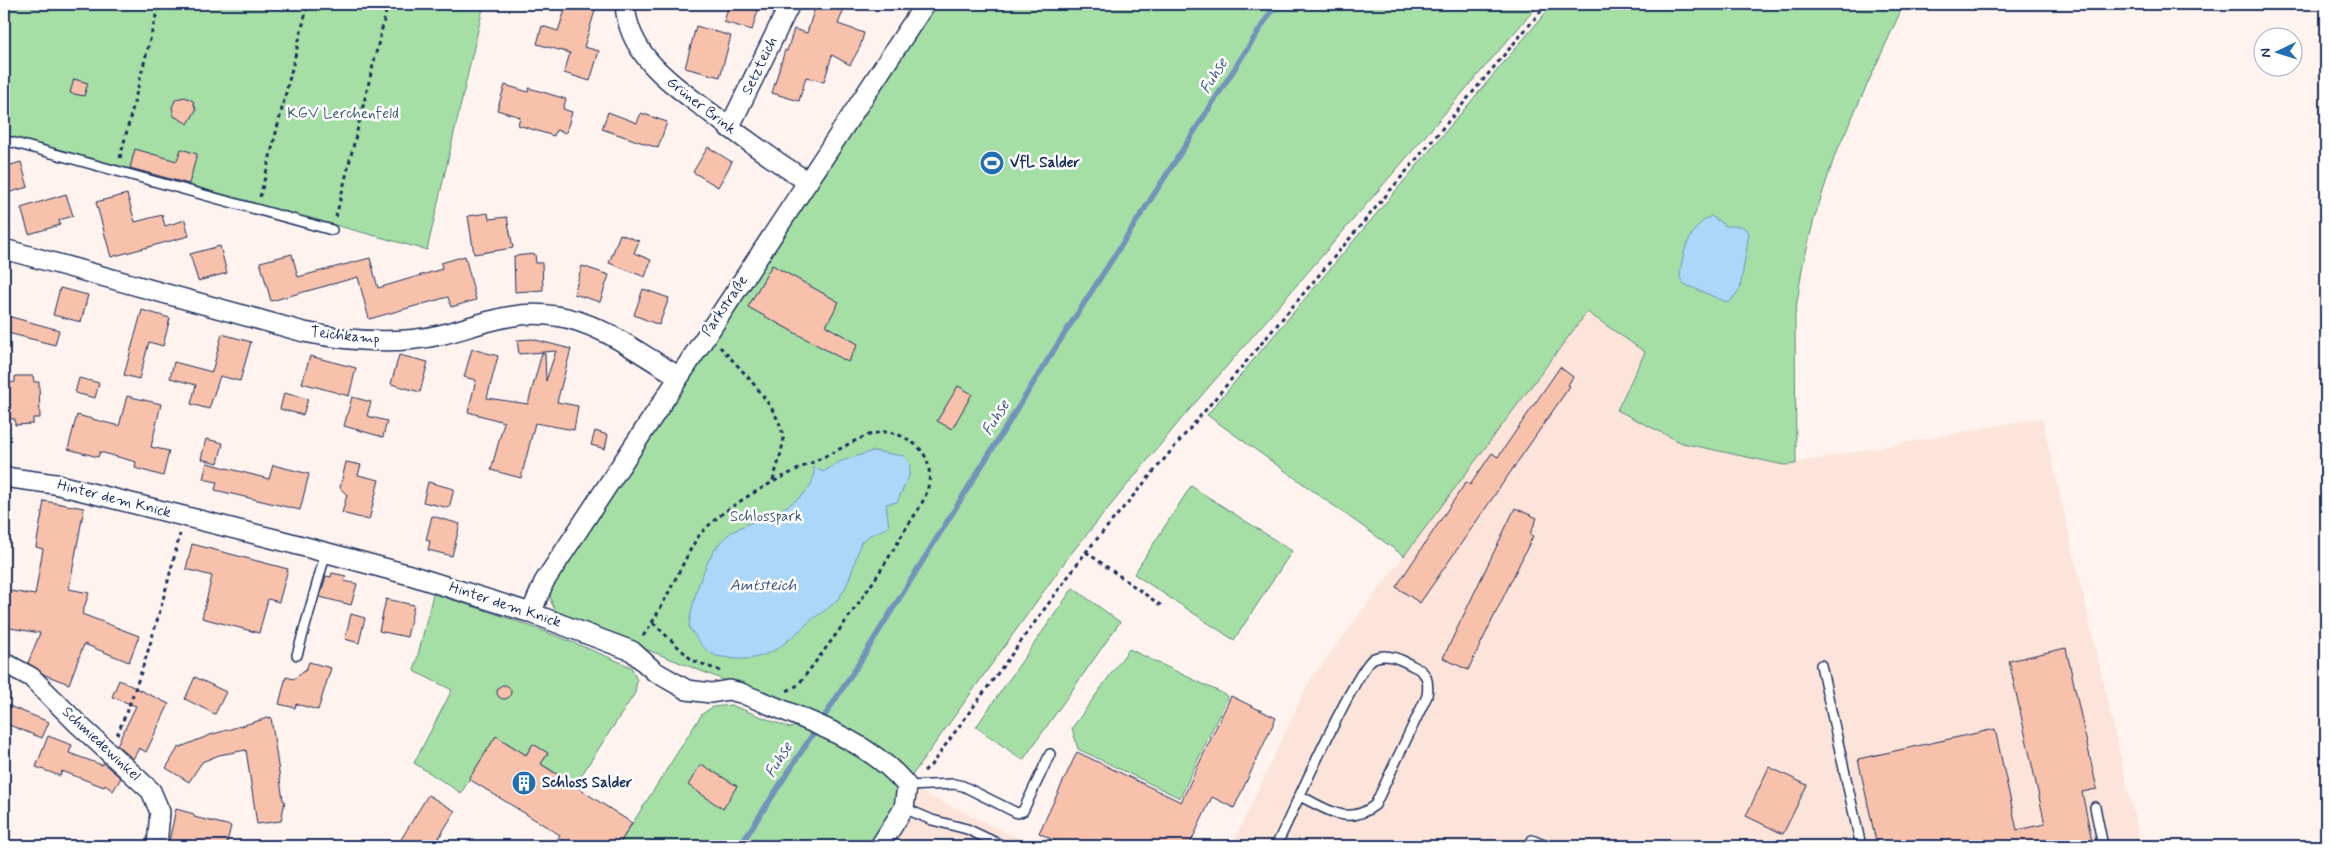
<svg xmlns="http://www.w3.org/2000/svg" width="2330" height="850" viewBox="0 0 2330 850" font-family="Mynerve,sans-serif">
<rect width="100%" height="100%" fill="#fef3ee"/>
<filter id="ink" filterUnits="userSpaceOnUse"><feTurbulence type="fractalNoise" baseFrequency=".02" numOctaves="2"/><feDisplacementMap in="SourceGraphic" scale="10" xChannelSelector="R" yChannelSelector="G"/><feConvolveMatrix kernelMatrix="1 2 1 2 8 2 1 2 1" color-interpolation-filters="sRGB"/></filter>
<g filter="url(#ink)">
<!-- built -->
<path fill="#fce4da" d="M 1587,312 L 1645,352 L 1617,410 L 1682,443 L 1784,465 L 2042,418 L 2141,846 L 1232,846 L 1308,683 Z
M 908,781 L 923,793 L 1034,846 L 868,846 Z"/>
<!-- green -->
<path fill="#a5dfa5" stroke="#608782" d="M 4,4 L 484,4 L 427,250 L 4,135 Z
M 932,4 L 1539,4 L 1183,417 L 1069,556 L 908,781 L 828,721 L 559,615 C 551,605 548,598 553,585 Z
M 1553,4 L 1904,4 L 1835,155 L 1814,219 L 1802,269 L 1795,316 L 1796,464 L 1784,465 L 1682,443 L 1617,410 L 1645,352 L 1587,312 L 1404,556 L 1207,415 Z
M 1191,486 L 1292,551 L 1234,640 L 1134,574 Z
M 1073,588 L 1120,622 L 1023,760 L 976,727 Z
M 433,594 C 501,614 566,638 631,667 L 637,680 L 635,693 L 575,785 L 541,764 L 547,753 L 533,744 L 526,755 L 496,736 L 461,793 L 414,763 L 452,690 L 414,671 Z
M 1129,649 L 1228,696 L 1180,798 L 1078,749 L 1072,728 Z
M 731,705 L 790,728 L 799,725 L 850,749 L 895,781 L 900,797 L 868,846 L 618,846 L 702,714 L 713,707 Z"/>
<!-- water -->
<path fill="#add7f8" stroke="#7394ba" d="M 1711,216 L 1726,226 L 1741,226 L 1747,230 L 1749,234 L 1740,289 L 1729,303 L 1684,284 L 1680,278 C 1681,256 1689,227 1711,216 Z
M 873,451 L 904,456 L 910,464 L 909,476 L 897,502 L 886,504 L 889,527 L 870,535 L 861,542 C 855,559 852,576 843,592 C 835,606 821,612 809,622 C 785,644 765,664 729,658 C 725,657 718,657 714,655 C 703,650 696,637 689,627 C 692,600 706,551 729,534 C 755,516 818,506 814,467 L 823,472 L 839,462 Z"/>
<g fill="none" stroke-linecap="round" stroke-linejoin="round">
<!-- stream -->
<path stroke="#7394ba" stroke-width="5.5" d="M 740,846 L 861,660 L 1047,361 L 1276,4"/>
</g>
<!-- building -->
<path fill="#f8c1ac" stroke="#1b2f5e" d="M 567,4 L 597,4 L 584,47 L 599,51 L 590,81 L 564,73 L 570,53 L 537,44 L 542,26 L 558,31 Z
M 729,4 L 760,4 L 752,30 L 724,22 Z
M 816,4 L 846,4 L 838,24 L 864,33 L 860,47 L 850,65 L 832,55 L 824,82 L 806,77 L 799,101 L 772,93 L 785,50 L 787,51 L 794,29 L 807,33 Z
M 696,26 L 731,36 L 720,77 L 685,68 Z
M 74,79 L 88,83 L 84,96 L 70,93 Z
M 505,85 L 528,92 L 529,88 L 566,99 L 563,109 L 572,112 L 566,133 L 556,130 L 554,136 L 518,125 L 520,117 L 497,110 Z
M 185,97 L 193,101 L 196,110 L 188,124 L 174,116 L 172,107 L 176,99 Z
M 608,112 L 637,123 L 641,113 L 667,122 L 658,148 L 602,129 Z
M 708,147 L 732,162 L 718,187 L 693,172 Z
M 135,149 L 177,161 L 181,149 L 197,154 L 189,184 L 130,168 Z
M 21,162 L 28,187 L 4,194 L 4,167 Z
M 66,194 L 73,216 L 59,220 L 60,225 L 29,234 L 21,208 Z
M 127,194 L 135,222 L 162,215 L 165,226 L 185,220 L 189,236 L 111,257 L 96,202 Z
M 488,213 L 489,219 L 507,217 L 513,248 L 474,254 L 468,216 Z
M 620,234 L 639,241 L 634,253 L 651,260 L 645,277 L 609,263 Z
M 220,246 L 227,273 L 198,281 L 190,254 Z
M 292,254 L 298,277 L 370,258 L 378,288 L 442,269 L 441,263 L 465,256 L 476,300 L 451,307 L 448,297 L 369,319 L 358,277 L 271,301 L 260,262 Z
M 535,254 L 536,263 L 542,263 L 543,290 L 515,292 L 514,256 Z
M 772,265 L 839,302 L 826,326 L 858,344 L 848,362 L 748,307 Z
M 582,266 L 609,275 L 600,302 L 574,294 Z
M 60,288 L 88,295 L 81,322 L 53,315 Z
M 643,289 L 669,298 L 659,325 L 634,315 Z
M 142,310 L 170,318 L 163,346 L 149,342 L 139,379 L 124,375 Z
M 4,315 L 59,330 L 55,345 L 4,332 Z
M 222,334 L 251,342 L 240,381 L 220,376 L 209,409 L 191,404 L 196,385 L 170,378 L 174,362 L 212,372 Z
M 532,339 L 571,349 L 557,402 L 578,406 L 574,430 L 535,423 L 521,478 L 491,470 L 504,422 L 468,412 L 476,380 L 464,377 L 472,349 L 498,356 L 487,398 L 528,404 L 542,353 L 545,354 L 546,381 L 556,351 L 519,354 L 517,340 Z
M 399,355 L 428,362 L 420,392 L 391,384 Z
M 310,356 L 356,368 L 349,396 L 302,383 Z
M 1560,367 L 1573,377 L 1568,385 L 1570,386 L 1420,603 L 1396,587 L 1466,482 L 1470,485 L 1492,453 L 1498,457 Z
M 15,376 L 33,376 L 34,382 L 39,382 L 40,418 L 33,418 L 33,424 L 15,425 L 15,419 L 10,419 L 9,383 L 15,382 Z
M 79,378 L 99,383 L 95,398 L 75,393 Z
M 958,386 L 972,394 L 952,429 L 937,421 Z
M 284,393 L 308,399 L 303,415 L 280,409 Z
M 127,396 L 161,404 L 151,447 L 169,451 L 163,476 L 135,468 L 136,462 L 100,452 L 98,457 L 68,449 L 77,415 L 119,426 Z
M 352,397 L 371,402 L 367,416 L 387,421 L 383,437 L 344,426 Z
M 595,431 L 608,435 L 605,449 L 591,445 Z
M 206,439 L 223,443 L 218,463 L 201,459 Z
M 346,462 L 361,465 L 358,475 L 379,480 L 369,520 L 342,513 L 347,495 L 340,488 Z
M 207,463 L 269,479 L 273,465 L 309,474 L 300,510 L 215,490 L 217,482 L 203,479 Z
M 428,482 L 454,489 L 449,508 L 423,502 Z
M 44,501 L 84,508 L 69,589 L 89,593 L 82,614 L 139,636 L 129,662 L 84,644 L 69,684 L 45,675 L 28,663 L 40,633 L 4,627 L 4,590 L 35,595 L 43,549 L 36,547 Z
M 1515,508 L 1537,518 L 1530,534 L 1533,536 L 1468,670 L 1443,658 Z
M 432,516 L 460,524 L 452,556 L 428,550 L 430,541 L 426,540 Z
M 192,544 L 288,569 L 279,602 L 268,599 L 259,633 L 202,618 L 212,576 L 186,569 Z
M 332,573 L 346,576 L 344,581 L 357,584 L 351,605 L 320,597 L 326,576 L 331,577 Z
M 386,599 L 414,605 L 407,637 L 379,631 Z
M 351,614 L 365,618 L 359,643 L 345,639 Z
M 2066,648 L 2097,789 L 2082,792 L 2093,846 L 1877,846 L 1858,759 L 1995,729 L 2017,830 L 2045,824 L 2009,661 Z
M 309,662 L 331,668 L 318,710 L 296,704 L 295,708 L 279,704 L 286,677 L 294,679 L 306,670 Z
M 195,677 L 226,692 L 215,714 L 185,699 Z
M 119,680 L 169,704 L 146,752 L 139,748 L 133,759 L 117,745 L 136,706 L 112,697 Z
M497 692a7 7 0 1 1 14 0a7 7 0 1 1-14 0Z
M 1231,696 L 1276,718 L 1234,808 L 1212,797 L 1189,846 L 1066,846 L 1039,833 L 1077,752 L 1181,802 Z
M 4,704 L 49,722 L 42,738 L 4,723 Z
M 271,717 L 283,800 L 285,801 L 281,821 L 257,824 L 246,750 L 219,755 L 202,762 L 189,782 L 166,768 L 178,748 L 210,735 Z
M 48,736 L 72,745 L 69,753 L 102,765 L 103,763 L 121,778 L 113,791 L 105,785 L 104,787 L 62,771 L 60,776 L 36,767 Z
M 496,736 L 526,755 L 533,744 L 548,753 L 541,764 L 632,823 L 618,846 L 553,846 L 560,835 L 469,779 Z
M 701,764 L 737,786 L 723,809 L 688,785 Z
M 1769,767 L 1807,785 L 1783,834 L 1746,816 Z
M 428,795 L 455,811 L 434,846 L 397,846 Z
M 176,809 L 194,814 L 194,817 L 231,826 L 226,846 L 168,846 Z"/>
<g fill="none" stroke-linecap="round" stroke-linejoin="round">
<defs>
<path id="lane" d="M 4,140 L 332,230
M 297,655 L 326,552
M 1821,665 L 1861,846
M 907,786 L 954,784 L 963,786 L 1017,813 L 1023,811 L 1050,754
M 2095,807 L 2103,846
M 904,808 L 932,820 L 967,829 L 1003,846
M 1532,840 L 1546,846
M 1276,846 C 1289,820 1357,666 1374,658 C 1387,652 1402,660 1413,666 C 1428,672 1429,682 1427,696 L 1375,805 C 1347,827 1327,809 1300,796"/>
<path id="street" d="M 625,4 C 628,57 674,85 712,114 C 743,138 775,161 808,182
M 729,128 L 790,4
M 4,249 L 304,332 C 348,341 396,345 440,335 C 481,325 512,309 556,316 C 600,322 640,354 678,376
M 4,477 L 55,484 L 283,541 L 410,575 L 531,613 L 632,651 L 654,671 L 687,690 L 711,693 L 729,690 L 741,693 C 795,716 870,739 907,786 L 904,808 L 880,846
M 531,613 L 544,582 L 925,4
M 5,663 L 31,677 L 78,724 L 151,791 L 160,812 L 157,846"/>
</defs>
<!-- lane casing -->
<use href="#lane" stroke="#1b2f5e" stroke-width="12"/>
<!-- street casing -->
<use href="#street" stroke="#1b2f5e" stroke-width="22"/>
<!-- path -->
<path stroke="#1b2f5e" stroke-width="3" stroke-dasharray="4 4" stroke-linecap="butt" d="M 4,20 L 8,4
M 120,158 L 159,4
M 260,197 L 308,4
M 336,217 L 388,4
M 720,347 C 738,366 786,414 783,442 C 781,456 776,470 772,483
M 1086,552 L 1163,607
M 653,623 L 692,660 L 723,672
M 643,636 C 659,614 670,589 683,564 C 689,553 694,541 702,532 C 734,498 792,472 834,452 C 849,444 865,434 883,432 C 894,431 909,439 917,446 C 928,455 932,473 928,487 C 925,502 913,517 905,530 C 874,585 836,635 798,685 L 785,692
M 117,735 C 145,670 163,602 180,534
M 924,771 L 931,765 L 1086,552 L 1547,4"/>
<!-- lane -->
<use href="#lane" stroke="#fff" stroke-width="9"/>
<!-- street -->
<use href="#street" stroke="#fff" stroke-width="19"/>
</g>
</g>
<!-- icons -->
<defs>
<symbol id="stadium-disc" viewBox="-11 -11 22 22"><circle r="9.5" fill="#1f6fb2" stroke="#fff"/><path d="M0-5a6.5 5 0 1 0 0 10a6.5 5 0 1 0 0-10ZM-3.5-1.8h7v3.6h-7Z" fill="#fff"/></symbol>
<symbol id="building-disc" viewBox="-11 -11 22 22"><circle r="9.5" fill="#1f6fb2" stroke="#fff"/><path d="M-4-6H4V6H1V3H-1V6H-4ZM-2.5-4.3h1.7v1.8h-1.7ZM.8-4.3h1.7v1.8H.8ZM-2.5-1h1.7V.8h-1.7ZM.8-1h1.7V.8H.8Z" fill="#fff"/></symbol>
</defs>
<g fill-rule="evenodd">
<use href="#stadium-disc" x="978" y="149" width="28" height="28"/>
<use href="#building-disc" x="510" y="769" width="28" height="28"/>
</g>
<g text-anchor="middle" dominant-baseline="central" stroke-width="5" stroke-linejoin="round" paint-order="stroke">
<!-- street labels -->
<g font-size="15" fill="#1b2f5e" stroke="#fff">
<text transform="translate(760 66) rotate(-64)">Setzteich</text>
<text transform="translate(701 106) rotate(38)">Grüner Brink</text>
<text transform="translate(725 306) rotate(-56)">Parkstraße</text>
<text transform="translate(345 336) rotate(6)">Teichkamp</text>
<text transform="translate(114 499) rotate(14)">Hinter dem Knick</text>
<text transform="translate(505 605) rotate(18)">Hinter dem Knick</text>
<text transform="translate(101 744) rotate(43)">Schmiedewinkel</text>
</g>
<!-- park labels -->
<g font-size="15" fill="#3e5b70" stroke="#fff">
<text x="343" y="114">KGV Lerchenfeld</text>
<text x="766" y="517">Schlosspark</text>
</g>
<!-- poi labels -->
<g font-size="15" font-weight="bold" fill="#1b2f5e" stroke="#fff" text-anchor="start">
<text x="1010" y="163">VfL Salder</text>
<text x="542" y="783">Schloss Salder</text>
</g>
<!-- water labels -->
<g font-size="16" font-style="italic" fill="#405984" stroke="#fff">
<text transform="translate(1214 76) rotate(-58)">Fuhse</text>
<text transform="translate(996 418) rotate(-58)">Fuhse</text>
<text x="763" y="585">Amtsteich</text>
<text transform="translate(779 760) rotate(-58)">Fuhse</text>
</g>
</g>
<!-- margin -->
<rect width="2330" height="850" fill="none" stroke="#fff" stroke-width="20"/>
<rect x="10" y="10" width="2310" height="830" fill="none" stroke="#1b2f5e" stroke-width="2" filter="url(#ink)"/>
<!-- north arrow -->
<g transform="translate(2278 52) rotate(266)"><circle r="24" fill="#ffffff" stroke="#a4acbf"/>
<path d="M0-4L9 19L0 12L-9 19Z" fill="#1f6fb2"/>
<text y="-8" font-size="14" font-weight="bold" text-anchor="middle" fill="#1b2f5e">N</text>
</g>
</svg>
